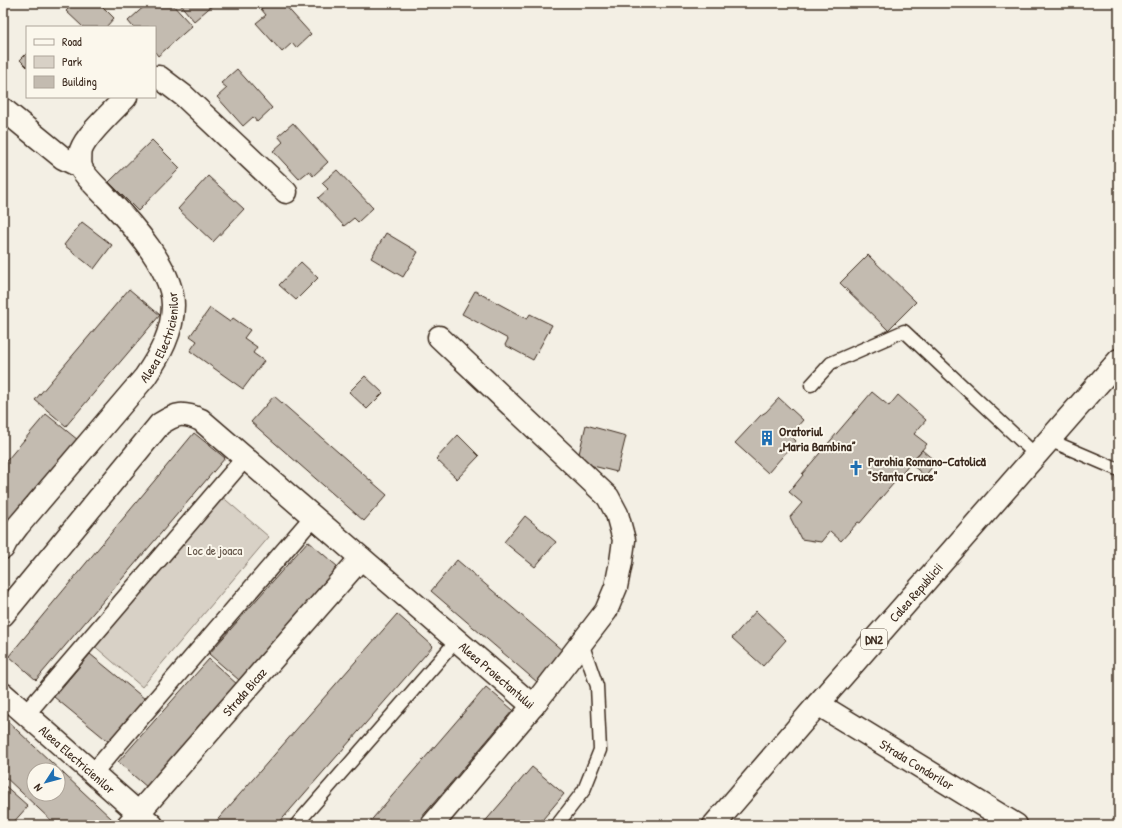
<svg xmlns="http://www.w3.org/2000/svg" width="1122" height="828" viewBox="0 0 1122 828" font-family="'Patrick Hand',sans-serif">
<rect width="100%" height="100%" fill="#f3efe4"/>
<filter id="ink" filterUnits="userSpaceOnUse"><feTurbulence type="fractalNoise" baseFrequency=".025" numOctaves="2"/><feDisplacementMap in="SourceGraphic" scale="8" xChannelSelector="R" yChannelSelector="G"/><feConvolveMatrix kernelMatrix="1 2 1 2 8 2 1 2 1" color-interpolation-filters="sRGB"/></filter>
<g filter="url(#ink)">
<!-- green -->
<path fill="#d8d1c6" stroke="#8a7e72" d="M 219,494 L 269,537 L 142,687 L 91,643 Z"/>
<!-- building -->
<path fill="#c3bbb0" stroke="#3b2a1e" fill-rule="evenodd" d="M 74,3 L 99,3 L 114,18 L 106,27 L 83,27 L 66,11 Z
M 148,3 L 171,3 L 192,26 L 158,56 L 155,52 L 155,27 L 133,27 L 128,21 Z
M 179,3 L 213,3 L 214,4 L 194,21 Z
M 267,3 L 283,3 L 311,34 L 296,48 L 292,43 L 282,52 L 256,23 L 266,15 L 261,9 Z
M 27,53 L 27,67 L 20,60 Z
M 237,69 L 272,108 L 257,122 L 253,117 L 243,126 L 217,97 L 227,88 L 221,83 Z
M 293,123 L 328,162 L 313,176 L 309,171 L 299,179 L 273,151 L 283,142 L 278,136 Z
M 152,140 L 180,168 L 138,211 L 109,182 Z
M 337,170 L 373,208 L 358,222 L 354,218 L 344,226 L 318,198 L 328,189 L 322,183 Z
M 208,176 L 244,209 L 213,242 L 178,209 Z
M 82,222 L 112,245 L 94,269 L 64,245 Z
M 386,233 L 418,252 L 403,277 L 371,258 Z
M 868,255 L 916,302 L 888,330 L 840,283 Z
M 301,262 L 318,278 L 296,300 L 279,285 Z
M 129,289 L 160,315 L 66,426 L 35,400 Z
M 475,291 L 527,319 L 530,314 L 552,325 L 533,360 L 505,345 L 508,339 L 462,314 Z
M 210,308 L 230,322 L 233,318 L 250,330 L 244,338 L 257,347 L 253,353 L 264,361 L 243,389 L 190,351 L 197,341 L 190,336 Z
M 365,376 L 383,393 L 367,409 L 349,392 Z
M 872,392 L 889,406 L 898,395 L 926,420 L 914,434 L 927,444 L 860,523 L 858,522 L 841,541 L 830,531 L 821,542 L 801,539 L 790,517 L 802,503 L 789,492 L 803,475 L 802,474 Z
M 274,396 L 387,495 L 364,521 L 251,422 Z
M 779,398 L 803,420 L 790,435 L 796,441 L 768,473 L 735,443 L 761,415 L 766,412 Z
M 46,414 L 78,440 L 3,529 L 3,465 Z
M 586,425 L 626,436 L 617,472 L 577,462 Z
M 194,433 L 225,458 L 36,680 L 9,656 Z
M 458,435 L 479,456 L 457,479 L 436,459 Z
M 922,450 L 936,462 L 925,476 L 910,463 Z
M 525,516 L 556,542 L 535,567 L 504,542 Z
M 308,541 L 338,567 L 239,680 L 209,654 Z
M 457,560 L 563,651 L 537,682 L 431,591 Z
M 756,611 L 786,640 L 763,666 L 732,638 Z
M 397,614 L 433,646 L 277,825 L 213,825 Z
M 90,654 L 145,699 L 109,742 L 54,697 Z
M 209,659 L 238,685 L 148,788 L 118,762 Z
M 486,687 L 513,710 L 415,825 L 367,825 Z
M 3,717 L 112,819 L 106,825 L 56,825 L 3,775 ZM 34,770 L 58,770 L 58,794 L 34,794 Z
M 532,767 L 564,794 L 538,825 L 482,825 Z
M 3,784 L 28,806 L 11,825 L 3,825 Z"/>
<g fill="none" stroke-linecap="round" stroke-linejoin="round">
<defs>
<path id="service" d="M 811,385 L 831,363 L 904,331 L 1036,455
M 1049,440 L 1119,470
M 296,825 L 457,640
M 557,825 L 584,790 L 600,750 L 597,686 L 582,643"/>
<path id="pedestrian" d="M 26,714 L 245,458
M 93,773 L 314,516"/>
<g id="minor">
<path d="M 155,77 L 159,77 L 184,96 L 286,192"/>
<path d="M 3,109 L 63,158 L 81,167"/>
<path id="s1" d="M 3,548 L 6,542 L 18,526 L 145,377 C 160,355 173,332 173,305 C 173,269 131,223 107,198 C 100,190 86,178 81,168 C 80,165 80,154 81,150 C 86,135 114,110 126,97"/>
<path id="s2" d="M 3,615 L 160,424 C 177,413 183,412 201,420 L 533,706"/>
<path id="s3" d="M 3,694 L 152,825"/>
<path id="s4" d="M 818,704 L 1016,825"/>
<path id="s5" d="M 128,825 L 361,558"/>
<path d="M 432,825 L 533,706 L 606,611 L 616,587 L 621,562 L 624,540 L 617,514 L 608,497 L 439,337"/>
</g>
<g id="primary">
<path id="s6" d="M 714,825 L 818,704 L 1119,360"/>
</g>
</defs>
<!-- service casing -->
<use href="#service" stroke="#3b2a1e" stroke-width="15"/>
<!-- pedestrian casing -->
<use href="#pedestrian" stroke="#3b2a1e" stroke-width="20"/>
<!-- minor casing -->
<use href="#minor" stroke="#3b2a1e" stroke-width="25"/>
<!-- primary casing -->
<use href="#primary" stroke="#3b2a1e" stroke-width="25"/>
<!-- service -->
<use href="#service" stroke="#fbf7ec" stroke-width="12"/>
<!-- pedestrian -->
<use href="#pedestrian" stroke="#fbf7ec" stroke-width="17"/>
<!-- minor -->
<use href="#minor" stroke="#fbf7ec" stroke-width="22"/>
<!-- primary -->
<use href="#primary" stroke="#fbf7ec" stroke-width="22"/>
</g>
</g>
<!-- icons -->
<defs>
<symbol id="building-bare" viewBox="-9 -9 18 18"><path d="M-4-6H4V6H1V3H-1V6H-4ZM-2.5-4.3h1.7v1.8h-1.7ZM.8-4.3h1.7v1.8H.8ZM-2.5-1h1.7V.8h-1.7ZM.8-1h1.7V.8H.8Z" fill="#1f6fb2" stroke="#fbf7ec" stroke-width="2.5" paint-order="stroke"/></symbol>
<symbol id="church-bare" viewBox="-9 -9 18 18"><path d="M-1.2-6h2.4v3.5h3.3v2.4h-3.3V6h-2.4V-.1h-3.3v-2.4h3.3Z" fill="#1f6fb2" stroke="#fbf7ec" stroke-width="2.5" paint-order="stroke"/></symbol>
</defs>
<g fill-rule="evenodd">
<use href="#building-bare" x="756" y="427" width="22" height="22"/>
<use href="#church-bare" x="845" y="457" width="22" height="22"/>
</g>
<g text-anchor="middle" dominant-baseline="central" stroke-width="4" stroke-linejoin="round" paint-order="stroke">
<!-- shield labels -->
<rect fill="#fbf7ec" stroke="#75685c" stroke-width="1" x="861" y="629" width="26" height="20" rx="3"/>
<g font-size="12" font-weight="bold" fill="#3b2a1e">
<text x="874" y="639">DN2</text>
</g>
<!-- street labels -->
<g font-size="13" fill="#3b2a1e" stroke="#fbf7ec">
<text stroke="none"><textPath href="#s1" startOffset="266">Aleea Electricienilor</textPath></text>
<text stroke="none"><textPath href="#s6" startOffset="308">Calea Republicii</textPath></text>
<text stroke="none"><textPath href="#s2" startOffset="682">Aleea Proiectantului</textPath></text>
<text stroke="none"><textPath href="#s5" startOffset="177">Strada Bicaz</textPath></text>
<text stroke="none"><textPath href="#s3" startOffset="99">Aleea Electricienilor</textPath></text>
<text stroke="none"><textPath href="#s4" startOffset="116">Strada Condorilor</textPath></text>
</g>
<!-- poi labels -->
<g font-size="13" font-weight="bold" fill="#3b2a1e" stroke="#fbf7ec" text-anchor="start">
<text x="779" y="431">Oratoriul<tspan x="779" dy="15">„Maria Bambina”</tspan></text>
<text x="868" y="461">Parohia Romano-Catolică<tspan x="868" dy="15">"Sfanta Cruce"</tspan></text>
</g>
<!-- park labels -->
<g font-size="13" fill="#625448" stroke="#fbf7ec">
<text x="215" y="550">Loc de joaca</text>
</g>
</g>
<!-- margin -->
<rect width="1122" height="828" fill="none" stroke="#fbf7ec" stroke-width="16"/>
<rect x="8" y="8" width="1106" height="812" fill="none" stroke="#3b2a1e" stroke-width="1.5" filter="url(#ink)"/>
<!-- legend -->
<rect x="26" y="26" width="130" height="72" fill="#fbf7ec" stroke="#aea59a"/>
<rect x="34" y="39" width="20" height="6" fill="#fbf7ec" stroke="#aea59a"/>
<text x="62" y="46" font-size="12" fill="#3b2a1e">Road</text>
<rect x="34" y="56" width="20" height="12" fill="#d8d1c6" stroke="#aea59a"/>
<text x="62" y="66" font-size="12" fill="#3b2a1e">Park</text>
<rect x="34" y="76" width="20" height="12" fill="#c3bbb0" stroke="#aea59a"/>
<text x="62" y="86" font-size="12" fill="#3b2a1e">Building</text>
<!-- north arrow -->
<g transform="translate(46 782) rotate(234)"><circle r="19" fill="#fbf7ec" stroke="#aea59a"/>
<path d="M0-3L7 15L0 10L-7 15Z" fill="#1f6fb2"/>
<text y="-6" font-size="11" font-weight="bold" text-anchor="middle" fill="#3b2a1e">N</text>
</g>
</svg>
